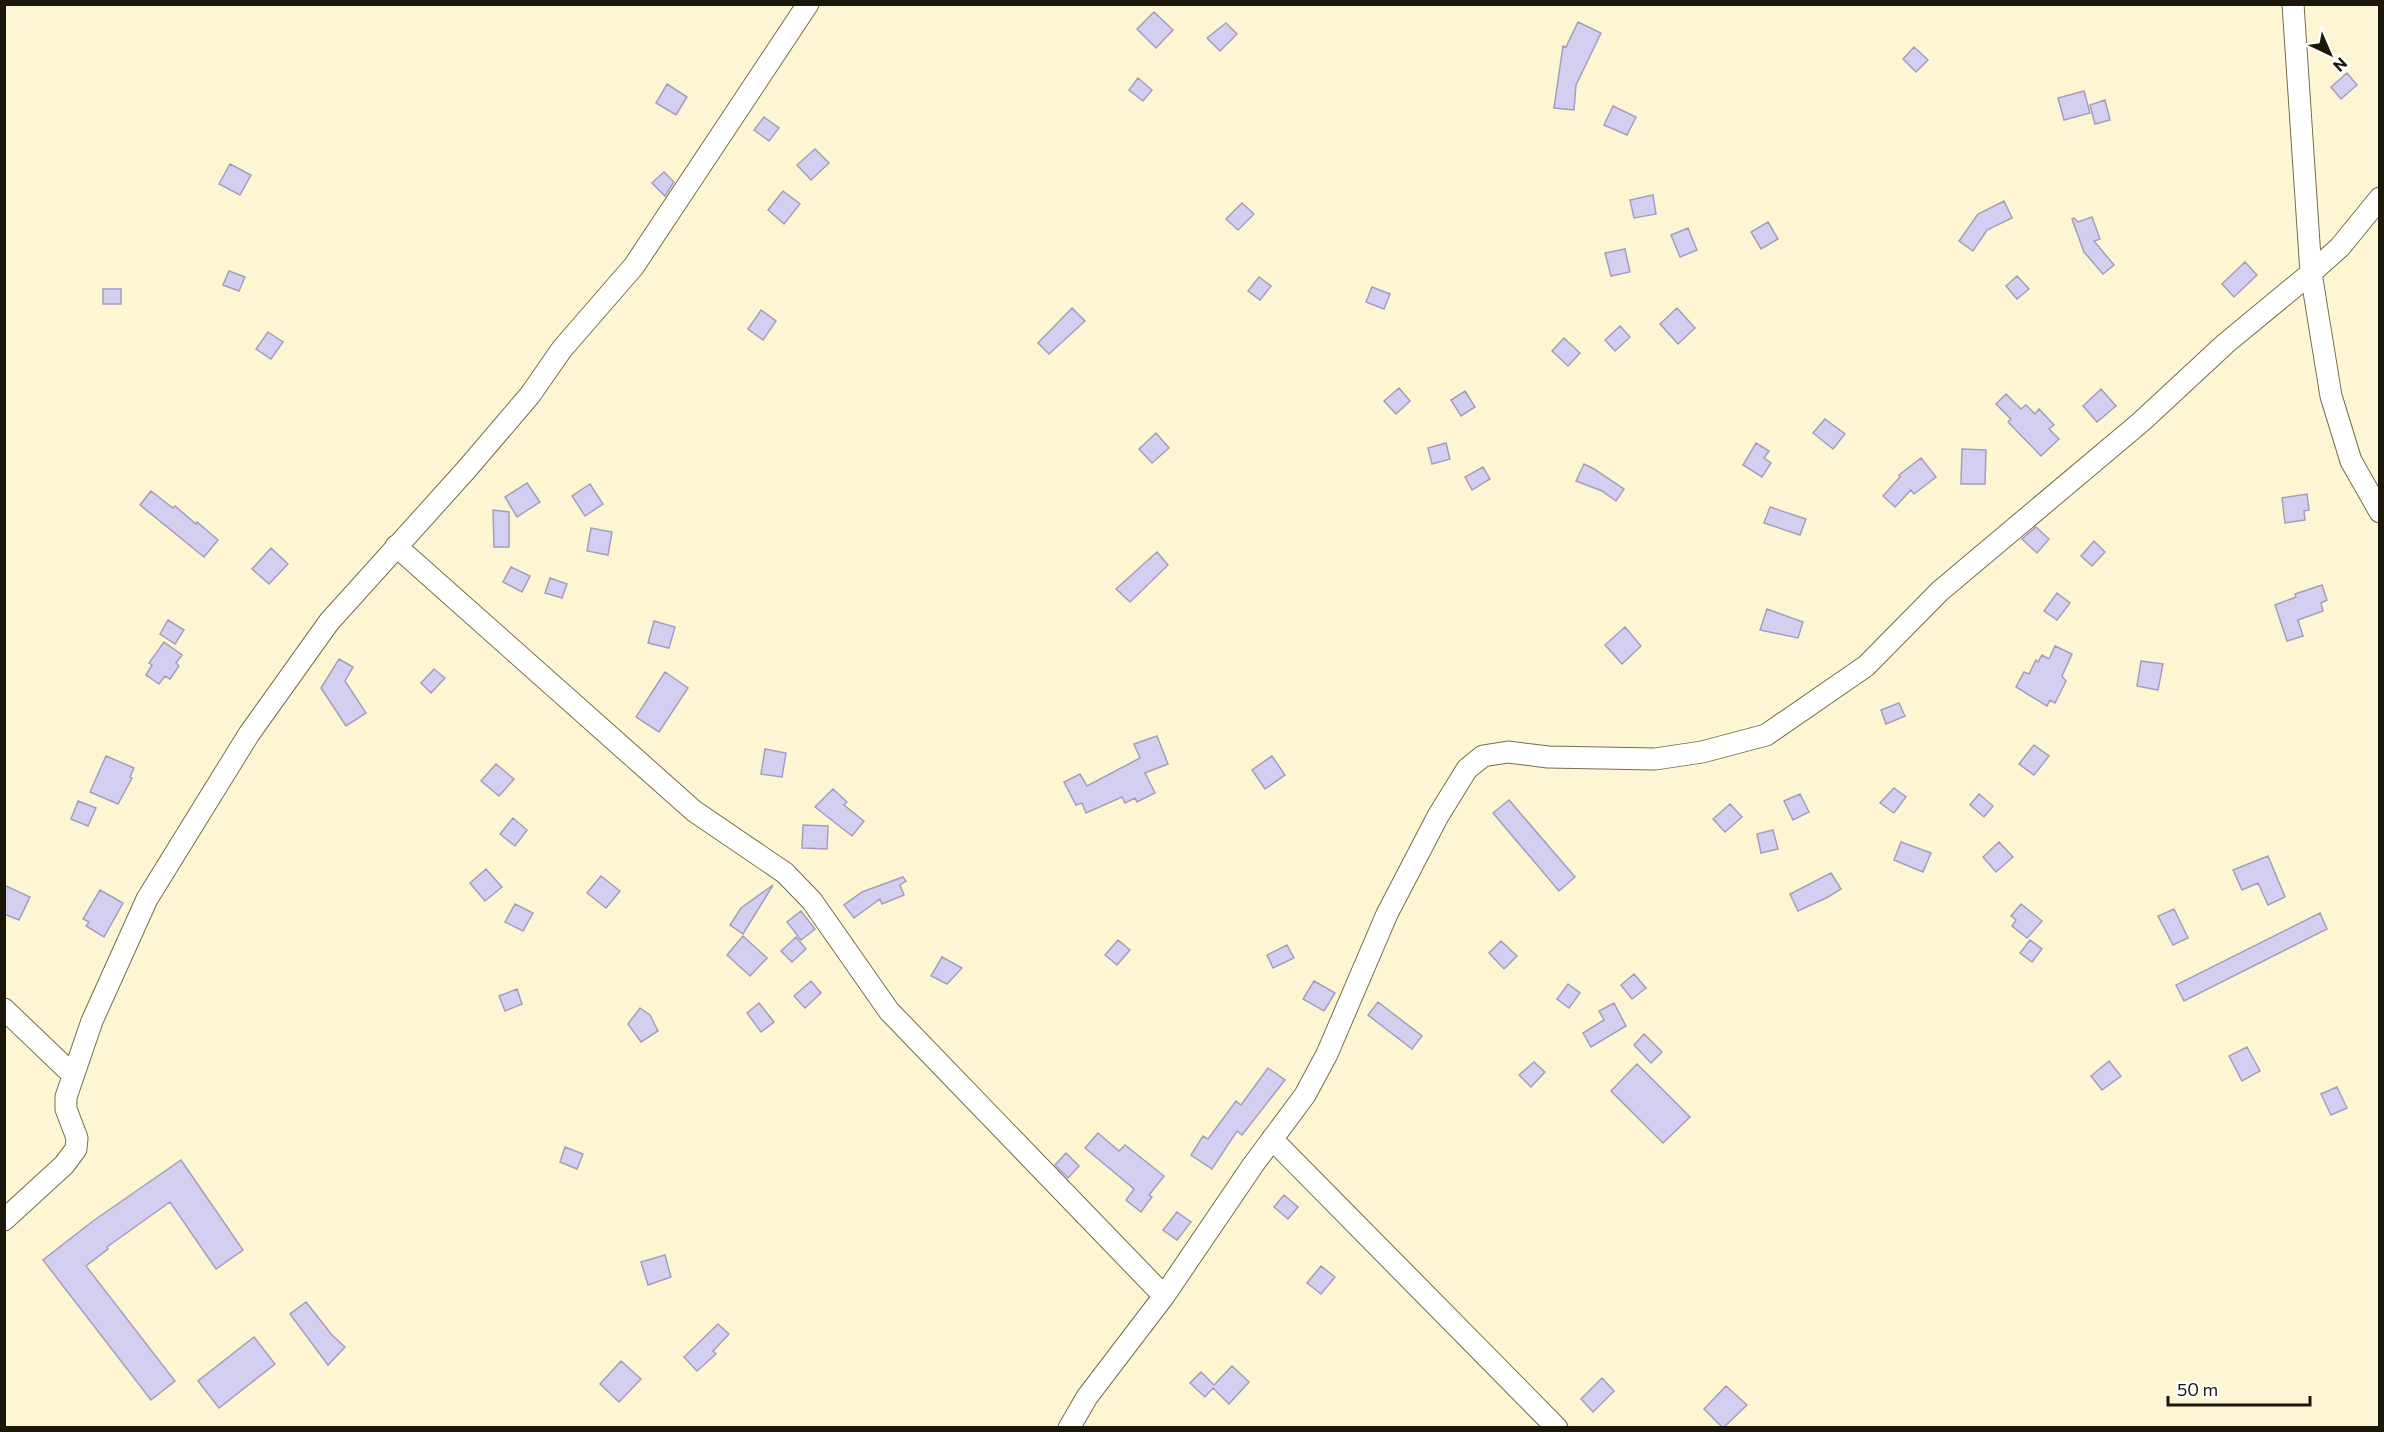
<svg xmlns="http://www.w3.org/2000/svg" width="2384" height="1432" viewBox="0 0 2384 1432" font-family="Commissioner,sans-serif">
<rect width="100%" height="100%" fill="#fef6d2"/>
<!-- building -->
<path fill="#d4cef0" stroke="#a39ebe" stroke-width="1.5" d="M 1154,12 L 1173,30 L 1156,48 L 1137,29 Z
M 1578,22 L 1601,33 L 1576,85 L 1574,110 L 1554,108 L 1563,46 L 1566,47 Z
M 1226,23 L 1237,34 L 1220,51 L 1207,38 Z
M 1914,47 L 1928,60 L 1916,72 L 1903,59 Z
M 2347,73 L 2357,85 L 2341,99 L 2331,87 Z
M 1138,78 L 1152,90 L 1143,101 L 1129,90 Z
M 667,84 L 687,97 L 676,115 L 656,103 Z
M 2084,91 L 2090,113 L 2064,120 L 2058,98 Z
M 2105,100 L 2110,120 L 2095,124 L 2090,105 Z
M 1613,106 L 1636,117 L 1627,135 L 1604,125 Z
M 764,117 L 779,128 L 769,141 L 754,130 Z
M 815,149 L 829,163 L 811,180 L 797,165 Z
M 230,164 L 251,175 L 240,195 L 219,184 Z
M 664,172 L 674,182 L 665,196 L 652,183 Z
M 783,191 L 800,204 L 784,224 L 768,210 Z
M 1653,195 L 1656,214 L 1634,218 L 1630,200 Z
M 2004,201 L 2012,218 L 1987,230 L 1973,251 L 1959,241 L 1978,214 Z
M 1242,203 L 1254,214 L 1238,230 L 1226,219 Z
M 2092,217 L 2100,239 L 2094,241 L 2114,265 L 2103,274 L 2084,252 L 2072,219 L 2074,218 L 2078,222 Z
M 1768,222 L 1778,239 L 1761,249 L 1751,232 Z
M 1688,228 L 1697,250 L 1680,257 L 1671,235 Z
M 1625,249 L 1630,272 L 1611,276 L 1605,253 Z
M 2245,262 L 2257,275 L 2234,297 L 2222,284 Z
M 229,271 L 245,277 L 239,291 L 223,285 Z
M 2017,276 L 2029,289 L 2017,299 L 2006,286 Z
M 1259,277 L 1271,286 L 1260,300 L 1248,291 Z
M 1372,287 L 1390,294 L 1384,309 L 1366,302 Z
M 103,289 L 121,289 L 121,304 L 103,304 Z
M 1072,308 L 1085,321 L 1049,354 L 1038,343 Z
M 1677,308 L 1695,328 L 1678,344 L 1660,324 Z
M 761,310 L 776,321 L 763,340 L 748,329 Z
M 1620,326 L 1630,337 L 1615,351 L 1605,340 Z
M 268,332 L 283,342 L 271,359 L 256,349 Z
M 1564,338 L 1580,353 L 1568,366 L 1552,351 Z
M 1399,388 L 1410,401 L 1396,414 L 1384,401 Z
M 2101,389 L 2116,406 L 2097,422 L 2083,406 Z
M 1465,391 L 1475,407 L 1461,416 L 1451,400 Z
M 2006,394 L 2021,409 L 2026,405 L 2035,414 L 2039,409 L 2054,425 L 2049,429 L 2059,439 L 2041,456 L 2008,422 L 2011,419 L 1996,404 Z
M 1825,419 L 1845,434 L 1833,449 L 1813,433 Z
M 1156,433 L 1169,448 L 1152,463 L 1139,449 Z
M 1446,443 L 1450,459 L 1432,464 L 1428,448 Z
M 1756,443 L 1769,451 L 1764,458 L 1771,463 L 1762,477 L 1743,465 Z
M 1962,449 L 1986,450 L 1985,484 L 1961,484 Z
M 1921,458 L 1936,477 L 1914,494 L 1911,490 L 1895,507 L 1883,496 L 1900,477 L 1899,475 Z
M 1584,464 L 1594,469 L 1624,489 L 1616,501 L 1602,491 L 1576,481 Z
M 1483,467 L 1490,479 L 1472,490 L 1465,477 Z
M 527,483 L 540,502 L 517,517 L 505,497 Z
M 590,484 L 603,504 L 585,516 L 572,496 Z
M 151,491 L 173,508 L 175,506 L 196,524 L 197,522 L 218,540 L 204,557 L 140,505 Z
M 2307,494 L 2309,510 L 2304,511 L 2305,520 L 2285,523 L 2282,498 Z
M 1770,507 L 1806,519 L 1800,535 L 1764,523 Z
M 493,510 L 509,512 L 509,547 L 494,547 Z
M 2036,527 L 2049,539 L 2037,553 L 2022,539 Z
M 591,528 L 612,532 L 608,555 L 587,551 Z
M 2094,541 L 2105,552 L 2092,566 L 2081,556 Z
M 271,548 L 288,564 L 269,584 L 252,569 Z
M 1157,552 L 1168,565 L 1130,602 L 1116,589 Z
M 511,567 L 530,576 L 522,592 L 503,582 Z
M 550,578 L 567,584 L 562,598 L 545,593 Z
M 2322,585 L 2327,600 L 2321,603 L 2323,611 L 2298,620 L 2303,636 L 2287,641 L 2275,605 L 2296,597 L 2295,594 Z
M 2057,593 L 2070,603 L 2057,620 L 2044,611 Z
M 1767,609 L 1803,622 L 1798,638 L 1760,630 Z
M 168,620 L 184,630 L 175,644 L 160,634 Z
M 654,621 L 675,627 L 669,648 L 648,643 Z
M 1625,627 L 1641,646 L 1622,664 L 1605,645 Z
M 164,642 L 182,655 L 176,663 L 179,666 L 170,679 L 165,676 L 159,684 L 146,675 L 152,665 L 149,663 Z
M 2055,646 L 2072,654 L 2062,676 L 2066,681 L 2055,703 L 2050,700 L 2047,706 L 2016,687 L 2024,672 L 2029,674 L 2036,660 L 2038,662 L 2042,655 L 2049,659 Z
M 339,659 L 353,667 L 345,681 L 366,713 L 346,726 L 321,688 Z
M 2141,661 L 2163,664 L 2158,690 L 2137,686 Z
M 434,669 L 445,678 L 431,693 L 421,683 Z
M 665,672 L 688,688 L 659,732 L 636,717 Z
M 1899,703 L 1905,716 L 1886,724 L 1881,710 Z
M 1157,736 L 1168,764 L 1145,773 L 1155,793 L 1137,802 L 1135,798 L 1125,803 L 1122,797 L 1086,813 L 1082,803 L 1076,805 L 1064,782 L 1080,774 L 1087,786 L 1140,758 L 1134,744 Z
M 2034,745 L 2049,756 L 2034,775 L 2019,764 Z
M 765,749 L 786,753 L 782,777 L 761,774 Z
M 106,756 L 134,768 L 130,777 L 132,778 L 118,804 L 90,792 Z
M 1272,756 L 1285,775 L 1265,789 L 1252,770 Z
M 496,764 L 514,779 L 499,796 L 481,781 Z
M 1894,788 L 1906,797 L 1894,813 L 1880,803 Z
M 833,789 L 847,802 L 844,805 L 864,821 L 852,836 L 815,807 Z
M 1800,794 L 1809,812 L 1793,820 L 1784,801 Z
M 1979,794 L 1993,806 L 1984,817 L 1970,805 Z
M 1509,800 L 1575,877 L 1559,891 L 1493,813 Z
M 78,801 L 96,808 L 88,826 L 71,819 Z
M 1730,804 L 1742,817 L 1725,832 L 1713,819 Z
M 513,818 L 527,830 L 515,846 L 500,834 Z
M 803,825 L 828,826 L 827,849 L 802,848 Z
M 1773,830 L 1778,849 L 1761,853 L 1757,834 Z
M 1901,842 L 1931,853 L 1923,872 L 1894,860 Z
M 1999,842 L 2013,857 L 1996,872 L 1983,857 Z
M 2268,856 L 2285,897 L 2268,905 L 2258,883 L 2242,890 L 2233,870 Z
M 486,869 L 502,887 L 485,901 L 470,883 Z
M 1831,873 L 1841,889 L 1828,897 L 1798,911 L 1790,894 Z
M 601,876 L 620,891 L 606,908 L 587,893 Z
M 903,877 L 906,881 L 900,885 L 904,895 L 882,904 L 880,899 L 854,918 L 844,905 L 862,892 Z
M 4,885 L 30,897 L 19,920 L 4,914 Z
M 773,885 L 743,934 L 730,925 L 741,908 Z
M 100,890 L 123,903 L 104,937 L 86,926 L 89,922 L 83,919 Z
M 515,904 L 533,913 L 523,931 L 505,922 Z
M 2021,904 L 2042,921 L 2027,938 L 2012,926 L 2016,920 L 2011,916 Z
M 2174,909 L 2188,938 L 2173,945 L 2158,916 Z
M 801,911 L 815,929 L 801,940 L 787,922 Z
M 2320,913 L 2327,929 L 2184,1001 L 2176,985 Z
M 743,936 L 767,958 L 750,976 L 727,955 Z
M 796,937 L 806,949 L 792,962 L 781,951 Z
M 1118,940 L 1130,950 L 1117,965 L 1105,955 Z
M 2030,940 L 2042,949 L 2032,962 L 2020,953 Z
M 1501,941 L 1517,956 L 1504,969 L 1489,953 Z
M 1287,945 L 1294,958 L 1273,968 L 1267,955 Z
M 942,957 L 962,968 L 947,984 L 931,976 Z
M 1634,974 L 1646,988 L 1632,999 L 1621,985 Z
M 811,981 L 821,993 L 805,1008 L 794,996 Z
M 1314,981 L 1335,993 L 1324,1011 L 1303,999 Z
M 1568,984 L 1580,993 L 1569,1008 L 1557,999 Z
M 517,989 L 522,1004 L 505,1011 L 499,996 Z
M 1378,1002 L 1422,1036 L 1412,1049 L 1368,1015 Z
M 759,1003 L 774,1022 L 761,1032 L 747,1013 Z
M 1614,1003 L 1626,1026 L 1591,1047 L 1583,1033 L 1604,1020 L 1599,1011 Z
M 640,1008 L 650,1015 L 658,1031 L 641,1042 L 628,1024 Z
M 1644,1034 L 1662,1052 L 1651,1063 L 1634,1045 Z
M 2247,1047 L 2260,1071 L 2242,1081 L 2229,1056 Z
M 2109,1061 L 2121,1076 L 2102,1090 L 2091,1076 Z
M 1534,1062 L 1545,1072 L 1531,1087 L 1519,1075 Z
M 1637,1064 L 1690,1117 L 1663,1143 L 1611,1091 Z
M 1268,1068 L 1285,1080 L 1242,1135 L 1237,1131 L 1212,1169 L 1191,1155 L 1203,1136 L 1208,1139 L 1236,1101 L 1241,1105 Z
M 2337,1087 L 2347,1108 L 2331,1115 L 2321,1094 Z
M 1098,1133 L 1119,1151 L 1125,1145 L 1164,1176 L 1149,1195 L 1152,1197 L 1141,1212 L 1126,1200 L 1134,1189 L 1085,1148 Z
M 565,1147 L 583,1154 L 577,1169 L 560,1162 Z
M 1066,1153 L 1079,1166 L 1068,1178 L 1055,1165 Z
M 181,1160 L 243,1250 L 216,1269 L 170,1202 L 107,1247 L 108,1249 L 86,1266 L 175,1381 L 151,1400 L 43,1260 L 93,1221 Z
M 1284,1195 L 1298,1207 L 1288,1219 L 1274,1207 Z
M 1177,1212 L 1191,1222 L 1177,1240 L 1163,1230 Z
M 665,1255 L 671,1277 L 648,1285 L 641,1262 Z
M 1321,1266 L 1335,1277 L 1321,1294 L 1307,1283 Z
M 306,1302 L 332,1335 L 345,1347 L 328,1365 L 290,1314 Z
M 718,1324 L 729,1334 L 713,1351 L 716,1354 L 697,1371 L 684,1357 Z
M 254,1337 L 275,1364 L 219,1408 L 198,1381 Z
M 621,1361 L 641,1379 L 619,1402 L 600,1384 Z
M 1232,1366 L 1249,1382 L 1229,1404 L 1213,1388 L 1205,1397 L 1190,1383 L 1201,1372 L 1214,1385 Z
M 1602,1378 L 1614,1391 L 1593,1412 L 1581,1399 Z
M 1726,1386 L 1747,1405 L 1723,1428 L 1704,1409 Z"/>
<g fill="none" stroke-linecap="round" stroke-linejoin="round">
<defs>
<path id="street" d="M 2293,4 L 2311,273 L 2331,396 L 2351,461 L 2380,512
M 396,546 L 694,811 L 785,873 L 812,901 L 889,1011 L 1164,1296
M 4,1009 L 73,1075
M 1272,1139 L 1557,1428
M 4,1220 L 64,1165 L 76,1149 L 77,1138 L 66,1109 L 66,1097 L 92,1021 L 147,899 L 249,734 L 329,622 L 466,470 L 530,395 L 562,349 L 634,266 L 808,4
M 1069,1428 L 1087,1397 L 1164,1296 L 1253,1165 L 1305,1095 L 1327,1054 L 1387,914 L 1438,816 L 1467,769 L 1483,756 L 1508,752 L 1548,757 L 1655,759 L 1702,752 L 1766,735 L 1866,666 L 1940,591 L 2141,422 L 2225,344 L 2311,273 L 2340,247 L 2380,198"/>
</defs>
<!-- street casing -->
<use href="#street" stroke="#746d4e" stroke-width="23"/>
<!-- street -->
<use href="#street" stroke="#fff" stroke-width="21"/>
</g>
<!-- border -->
<rect width="2384" height="1432" fill="none" stroke="#1a170a" stroke-width="12"/>
<!-- north arrow -->
<g transform="translate(2330 54) rotate(136)" stroke="#ffffff" stroke-width="4.5" paint-order="stroke">
<path d="M0-4.5L10 22L0 15L-10 22Z" fill="#1a170a"/>
<text y="-9" font-size="16" font-weight="bold" text-anchor="middle" fill="#1a170a">N</text>
</g>
<!-- scale -->
<path d="M2168 1396v9h142v-9" fill="none" stroke="#1a170a" stroke-width="3"/>
<text x="2177" y="1396" font-size="18" fill="#1a170a" stroke="#ffffff" stroke-width="4.5" paint-order="stroke">50 m</text>
</svg>
